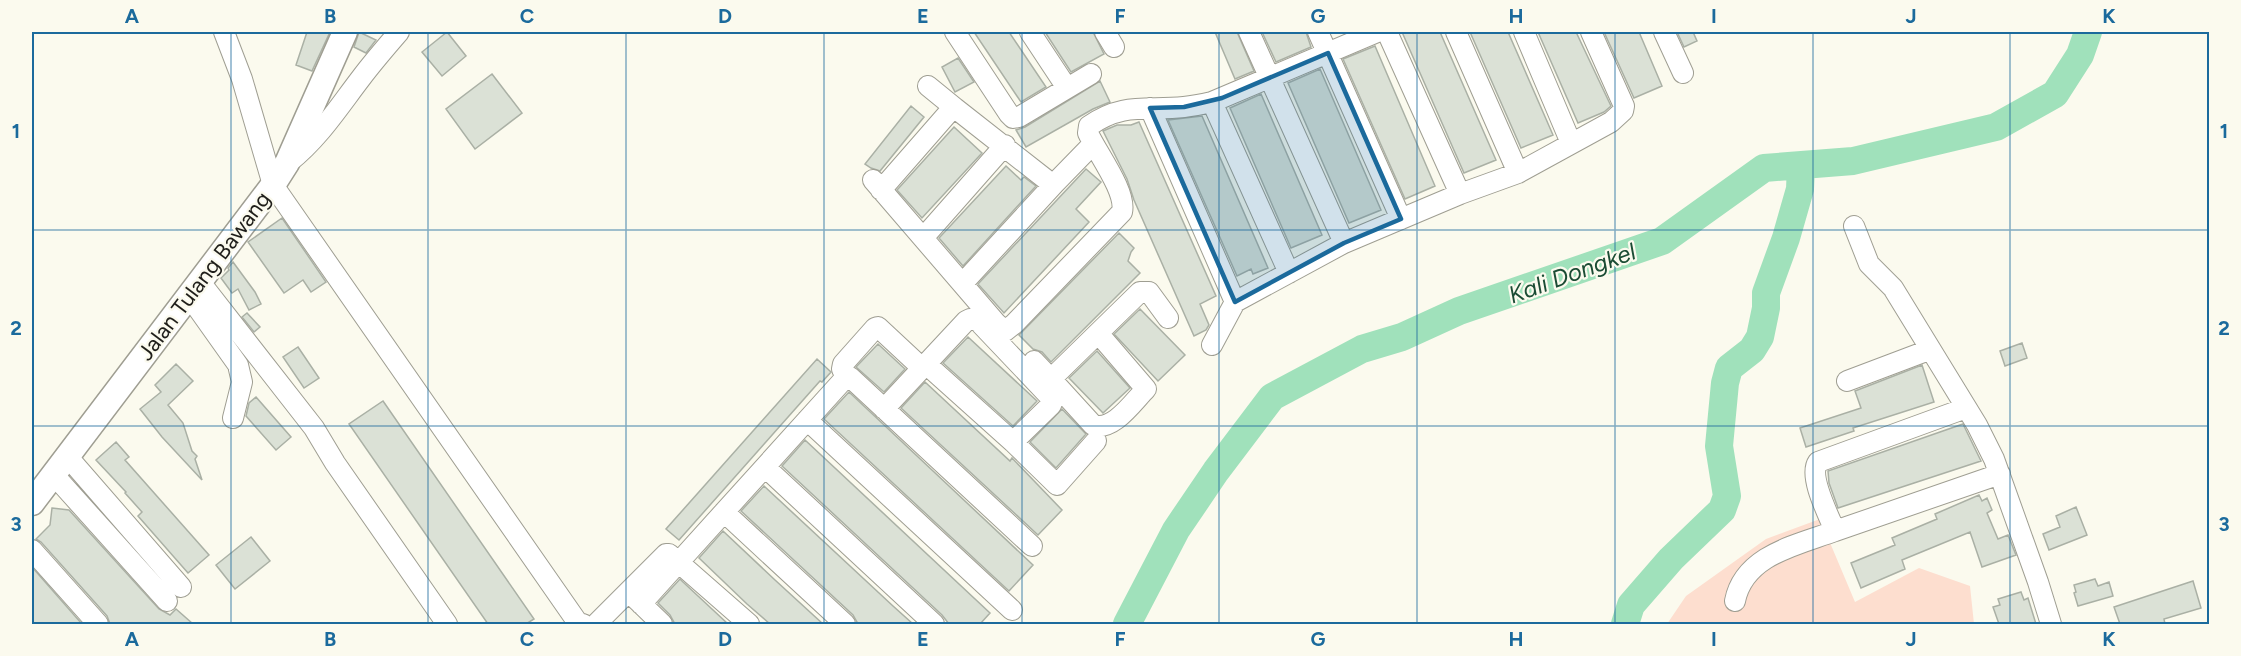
<svg xmlns="http://www.w3.org/2000/svg" width="2241" height="656" viewBox="0 0 2241 656" font-family="Figtree,sans-serif">
<rect width="100%" height="100%" fill="#fbfaee"/>
<!-- green -->
<path fill="#fddecf" d="M 1820,519 L 1855,602 L 1919,568 L 1970,586 L 1974,624 L 1667,624 L 1686,596 L 1766,539 Z"/>
<g fill="none" stroke-linecap="round" stroke-linejoin="round">
<!-- river -->
<path stroke="#a0e1bb" stroke-width="28" d="M 1127,624 L 1176,530 L 1216,471 L 1272,397 L 1362,349 L 1402,337 L 1459,311 L 1662,241 L 1764,168 L 1853,161 L 1996,127 L 2055,94 L 2080,55 L 2088,32
M 1625,624 L 1631,605 L 1671,559 L 1722,510 L 1727,496 L 1719,446 L 1725,383 L 1729,368 L 1752,350 L 1760,337 L 1766,308 L 1766,293 L 1786,238 L 1800,189 L 1801,165"/>
</g>
<!-- building -->
<path fill="#dbe1d6" stroke="#aab0a5" stroke-width="1.5" d="M 307,32 L 330,32 L 312,71 L 296,65 Z
M 359,32 L 376,40 L 366,53 L 354,47 Z
M 447,32 L 466,56 L 442,76 L 422,52 Z
M 974,32 L 1009,32 L 1046,87 L 1021,102 Z
M 1045,32 L 1093,32 L 1104,54 L 1071,72 Z
M 1215,32 L 1237,32 L 1254,71 L 1235,79 Z
M 1262,32 L 1306,32 L 1311,47 L 1276,62 Z
M 1402,32 L 1440,32 L 1496,160 L 1464,173 Z
M 1470,32 L 1508,32 L 1553,135 L 1521,148 Z
M 1538,32 L 1576,32 L 1611,106 L 1604,112 L 1578,123 Z
M 1604,32 L 1639,32 L 1662,86 L 1634,98 Z
M 1677,32 L 1693,32 L 1697,41 L 1684,47 Z
M 1375,46 L 1435,186 L 1405,199 L 1343,59 Z
M 958,58 L 974,82 L 955,92 L 942,67 Z
M 1320,69 L 1381,210 L 1349,223 L 1288,83 Z
M 492,74 L 522,113 L 475,149 L 446,109 Z
M 1100,81 L 1110,102 L 1093,109 L 1026,147 L 1016,130 L 1025,127 Z
M 1261,94 L 1322,235 L 1291,248 L 1230,108 Z
M 911,106 L 924,117 L 880,171 L 871,168 L 865,164 Z
M 1202,116 L 1268,268 L 1253,274 L 1251,269 L 1237,276 L 1168,120 Z
M 1139,122 L 1216,296 L 1200,304 L 1209,325 L 1206,330 L 1194,336 L 1134,200 L 1127,179 L 1103,131 L 1117,125 L 1131,125 Z
M 954,127 L 982,153 L 922,218 L 897,190 Z
M 1006,166 L 1021,180 L 1024,177 L 1036,186 L 963,266 L 939,238 Z
M 1086,169 L 1101,182 L 1076,209 L 1089,222 L 1004,313 L 978,284 Z
M 282,218 L 326,282 L 311,292 L 303,280 L 284,293 L 248,242 Z
M 1119,233 L 1134,248 L 1131,252 L 1128,261 L 1140,273 L 1051,362 L 1042,352 L 1033,349 L 1019,335 Z
M 233,262 L 255,292 L 261,304 L 249,310 L 238,289 L 232,293 L 221,278 L 229,270 L 228,268 Z
M 1140,309 L 1185,355 L 1158,381 L 1114,334 Z
M 247,313 L 260,327 L 254,332 L 242,317 Z
M 968,337 L 1037,401 L 1013,426 L 943,363 Z
M 2022,343 L 2027,358 L 2005,366 L 2000,351 Z
M 878,344 L 905,369 L 884,392 L 856,367 Z
M 298,347 L 319,378 L 304,388 L 283,357 Z
M 1097,351 L 1130,388 L 1103,413 L 1069,378 Z
M 817,359 L 831,372 L 822,382 L 820,381 L 679,540 L 666,529 Z
M 176,364 L 193,381 L 168,405 L 183,423 L 192,451 L 197,456 L 195,459 L 202,480 L 162,437 L 140,409 L 161,392 L 155,385 Z
M 1922,365 L 1934,402 L 1853,428 L 1854,431 L 1806,447 L 1800,428 L 1861,408 L 1855,391 Z
M 925,382 L 1010,461 L 1012,458 L 1062,510 L 1038,535 L 901,408 Z
M 849,392 L 1033,565 L 1009,591 L 824,419 Z
M 256,397 L 291,437 L 276,450 L 246,416 L 249,403 Z
M 383,401 L 534,619 L 526,624 L 488,624 L 349,424 Z
M 1062,409 L 1086,434 L 1056,468 L 1030,442 Z
M 1963,424 L 1981,461 L 1838,508 L 1829,483 L 1828,471 Z
M 805,440 L 990,613 L 980,624 L 949,624 L 942,615 L 782,466 Z
M 116,442 L 129,457 L 125,460 L 209,555 L 188,573 L 138,516 L 142,512 L 125,493 L 126,492 L 96,460 Z
M 764,486 L 893,606 L 913,624 L 860,624 L 857,622 L 853,615 L 741,511 Z
M 1979,495 L 1982,501 L 1987,498 L 1992,510 L 1987,513 L 1998,539 L 2008,535 L 2016,555 L 1982,567 L 1970,532 L 1902,560 L 1905,569 L 1861,588 L 1851,563 L 1895,545 L 1892,538 L 1937,519 L 1935,514 Z
M 2076,507 L 2087,535 L 2049,550 L 2043,534 L 2060,527 L 2056,516 Z
M 52,508 L 69,510 L 159,609 L 170,615 L 176,609 L 193,624 L 110,624 L 107,616 L 41,542 L 36,539 L 50,525 Z
M 723,531 L 775,580 L 823,624 L 770,624 L 747,604 L 699,558 Z
M 251,537 L 270,561 L 235,589 L 216,565 Z
M 32,567 L 82,624 L 32,624 Z
M 680,579 L 683,582 L 728,624 L 675,624 L 670,615 L 658,603 Z
M 2095,579 L 2098,586 L 2109,582 L 2113,596 L 2078,606 L 2074,593 L 2076,592 L 2074,585 Z
M 2193,581 L 2201,608 L 2164,619 L 2165,624 L 2120,624 L 2114,607 Z
M 2021,592 L 2024,600 L 2028,598 L 2036,624 L 1999,624 L 1993,607 L 2000,605 L 1998,599 Z"/>
<g fill="none" stroke-linecap="round" stroke-linejoin="round">
<defs>
<path id="minor" d="M 224,32 L 242,79 L 273,185 L 578,623 L 583,624
M 955,32 L 1009,114 L 1013,118 L 1019,117 L 1091,74
M 1030,32 L 1067,88
M 1105,32 L 1114,47
M 1249,32 L 1344,243
M 1318,32 L 1401,219
M 1387,32 L 1460,194
M 1456,32 L 1518,173
M 1524,32 L 1571,143
M 1664,32 L 1683,73
M 928,86 L 955,108
M 1212,102 L 1289,273
M 1150,108 L 1235,302 L 1212,345
M 289,162 C 319,138 338,108 361,78 C 373,62 386,47 399,32
M 873,180 L 996,323 L 1005,331 L 1014,324 L 1122,212 C 1127,192 1097,153 1088,133 L 1089,126 C 1123,102 1147,111 1184,107 C 1193,106 1203,104 1212,102 L 1377,32
M 881,190 L 950,111 L 955,108 L 1048,181 L 1055,183 L 1093,144
M 1854,226 L 1869,264 L 1893,288 L 1977,425 L 1994,459 L 2038,582 L 2051,624
M 923,238 L 1005,145
M 200,282 L 314,428 L 335,463 L 447,624
M 963,283 L 1055,183
M 189,296 L 238,365 L 242,382 L 233,418
M 1235,302 L 1344,243 L 1460,194 L 1518,173 L 1611,122 L 1623,111 L 1624,106 L 1591,32
M 1034,361 L 1051,379 L 1140,292 L 1149,292 L 1168,318
M 846,377 L 842,369 L 843,364 L 875,328 L 878,327 L 922,368
M 1051,379 L 1093,425 C 1113,432 1133,402 1146,389 L 1098,333
M 1847,381 L 1929,350
M 884,409 L 966,321 L 970,319 L 978,321 L 1053,400 L 1051,405 L 1013,442 L 926,364
M 807,420 L 1012,610
M 1013,442 L 1057,485 L 1096,441
M 67,456 L 181,587
M 765,467 L 934,624
M 53,474 L 167,601
M 724,512 L 845,624
M 1835,531 L 2000,474
M 32,550 L 98,624
M 633,596 L 662,624
M 1735,601 C 1744,555 1797,545 1835,531 C 1829,516 1808,476 1818,462 L 1966,408
M 641,604 L 846,377 L 850,377 L 1032,546
M 596,624 L 666,554 L 669,554 L 749,624"/>
<path id="tertiary" d="M 32,503 L 273,185 L 287,163 L 345,32"/>
</defs>
<!-- minor casing -->
<use href="#minor" stroke="#9f9e92" stroke-width="22"/>
<!-- tertiary casing -->
<use href="#tertiary" stroke="#9f9e92" stroke-width="27"/>
<!-- minor -->
<use href="#minor" stroke="#fff" stroke-width="20"/>
<!-- tertiary -->
<use href="#tertiary" stroke="#fff" stroke-width="24"/>
</g>
<!-- marked area -->
<path fill="#1b6a9c" fill-opacity="0.2" stroke="#1b6a9c" stroke-width="4.5" stroke-linejoin="round" d="M 1328,53 L 1401,219 L 1344,243 L 1235,302 L 1150,108 L 1184,107 L 1222,98 Z"/>
<!-- grid -->
<path fill="none" stroke="#1b6a9c" stroke-width="1.5" stroke-opacity="0.55" d="M 231,32 L 231,624M 428,32 L 428,624M 626,32 L 626,624M 824,32 L 824,624M 1022,32 L 1022,624M 1219,32 L 1219,624M 1417,32 L 1417,624M 1615,32 L 1615,624M 1813,32 L 1813,624M 2010,32 L 2010,624M 32,230 L 2210,230M 32,426 L 2210,426"/>
<g text-anchor="middle" dominant-baseline="central" stroke-width="4.5" stroke-linejoin="round" paint-order="stroke">
<!-- street labels -->
<g font-size="22" fill="#1f1e1a" stroke="#fbfaee">
<text transform="translate(204 276) rotate(-53)">Jalan Tulang Bawang</text>
</g>
<!-- water labels -->
<g font-size="24" font-style="italic" fill="#1b4c34" stroke="#fbfaee">
<text transform="translate(1572 273) rotate(-20)">Kali Dongkel</text>
</g>
</g>
<!-- border -->
<rect width="2241" height="656" fill="none" stroke="#fbfaee" stroke-width="66"/>
<rect x="33" y="33" width="2175" height="590" fill="none" stroke="#1b6a9c" stroke-width="2"/>
<g font-size="20" text-anchor="middle" font-weight="bold" fill="#1b6a9c">
<text x="132" y="23">A</text>
<text x="330" y="23">B</text>
<text x="527" y="23">C</text>
<text x="725" y="23">D</text>
<text x="923" y="23">E</text>
<text x="1120" y="23">F</text>
<text x="1318" y="23">G</text>
<text x="1516" y="23">H</text>
<text x="1714" y="23">I</text>
<text x="1911" y="23">J</text>
<text x="2109" y="23">K</text>
<text x="16" y="138">1</text>
<text x="2224" y="138">1</text>
<text x="16" y="335">2</text>
<text x="2224" y="335">2</text>
<text x="16" y="531">3</text>
<text x="2224" y="531">3</text>
<text x="132" y="646">A</text>
<text x="330" y="646">B</text>
<text x="527" y="646">C</text>
<text x="725" y="646">D</text>
<text x="923" y="646">E</text>
<text x="1120" y="646">F</text>
<text x="1318" y="646">G</text>
<text x="1516" y="646">H</text>
<text x="1714" y="646">I</text>
<text x="1911" y="646">J</text>
<text x="2109" y="646">K</text>
</g>
</svg>
